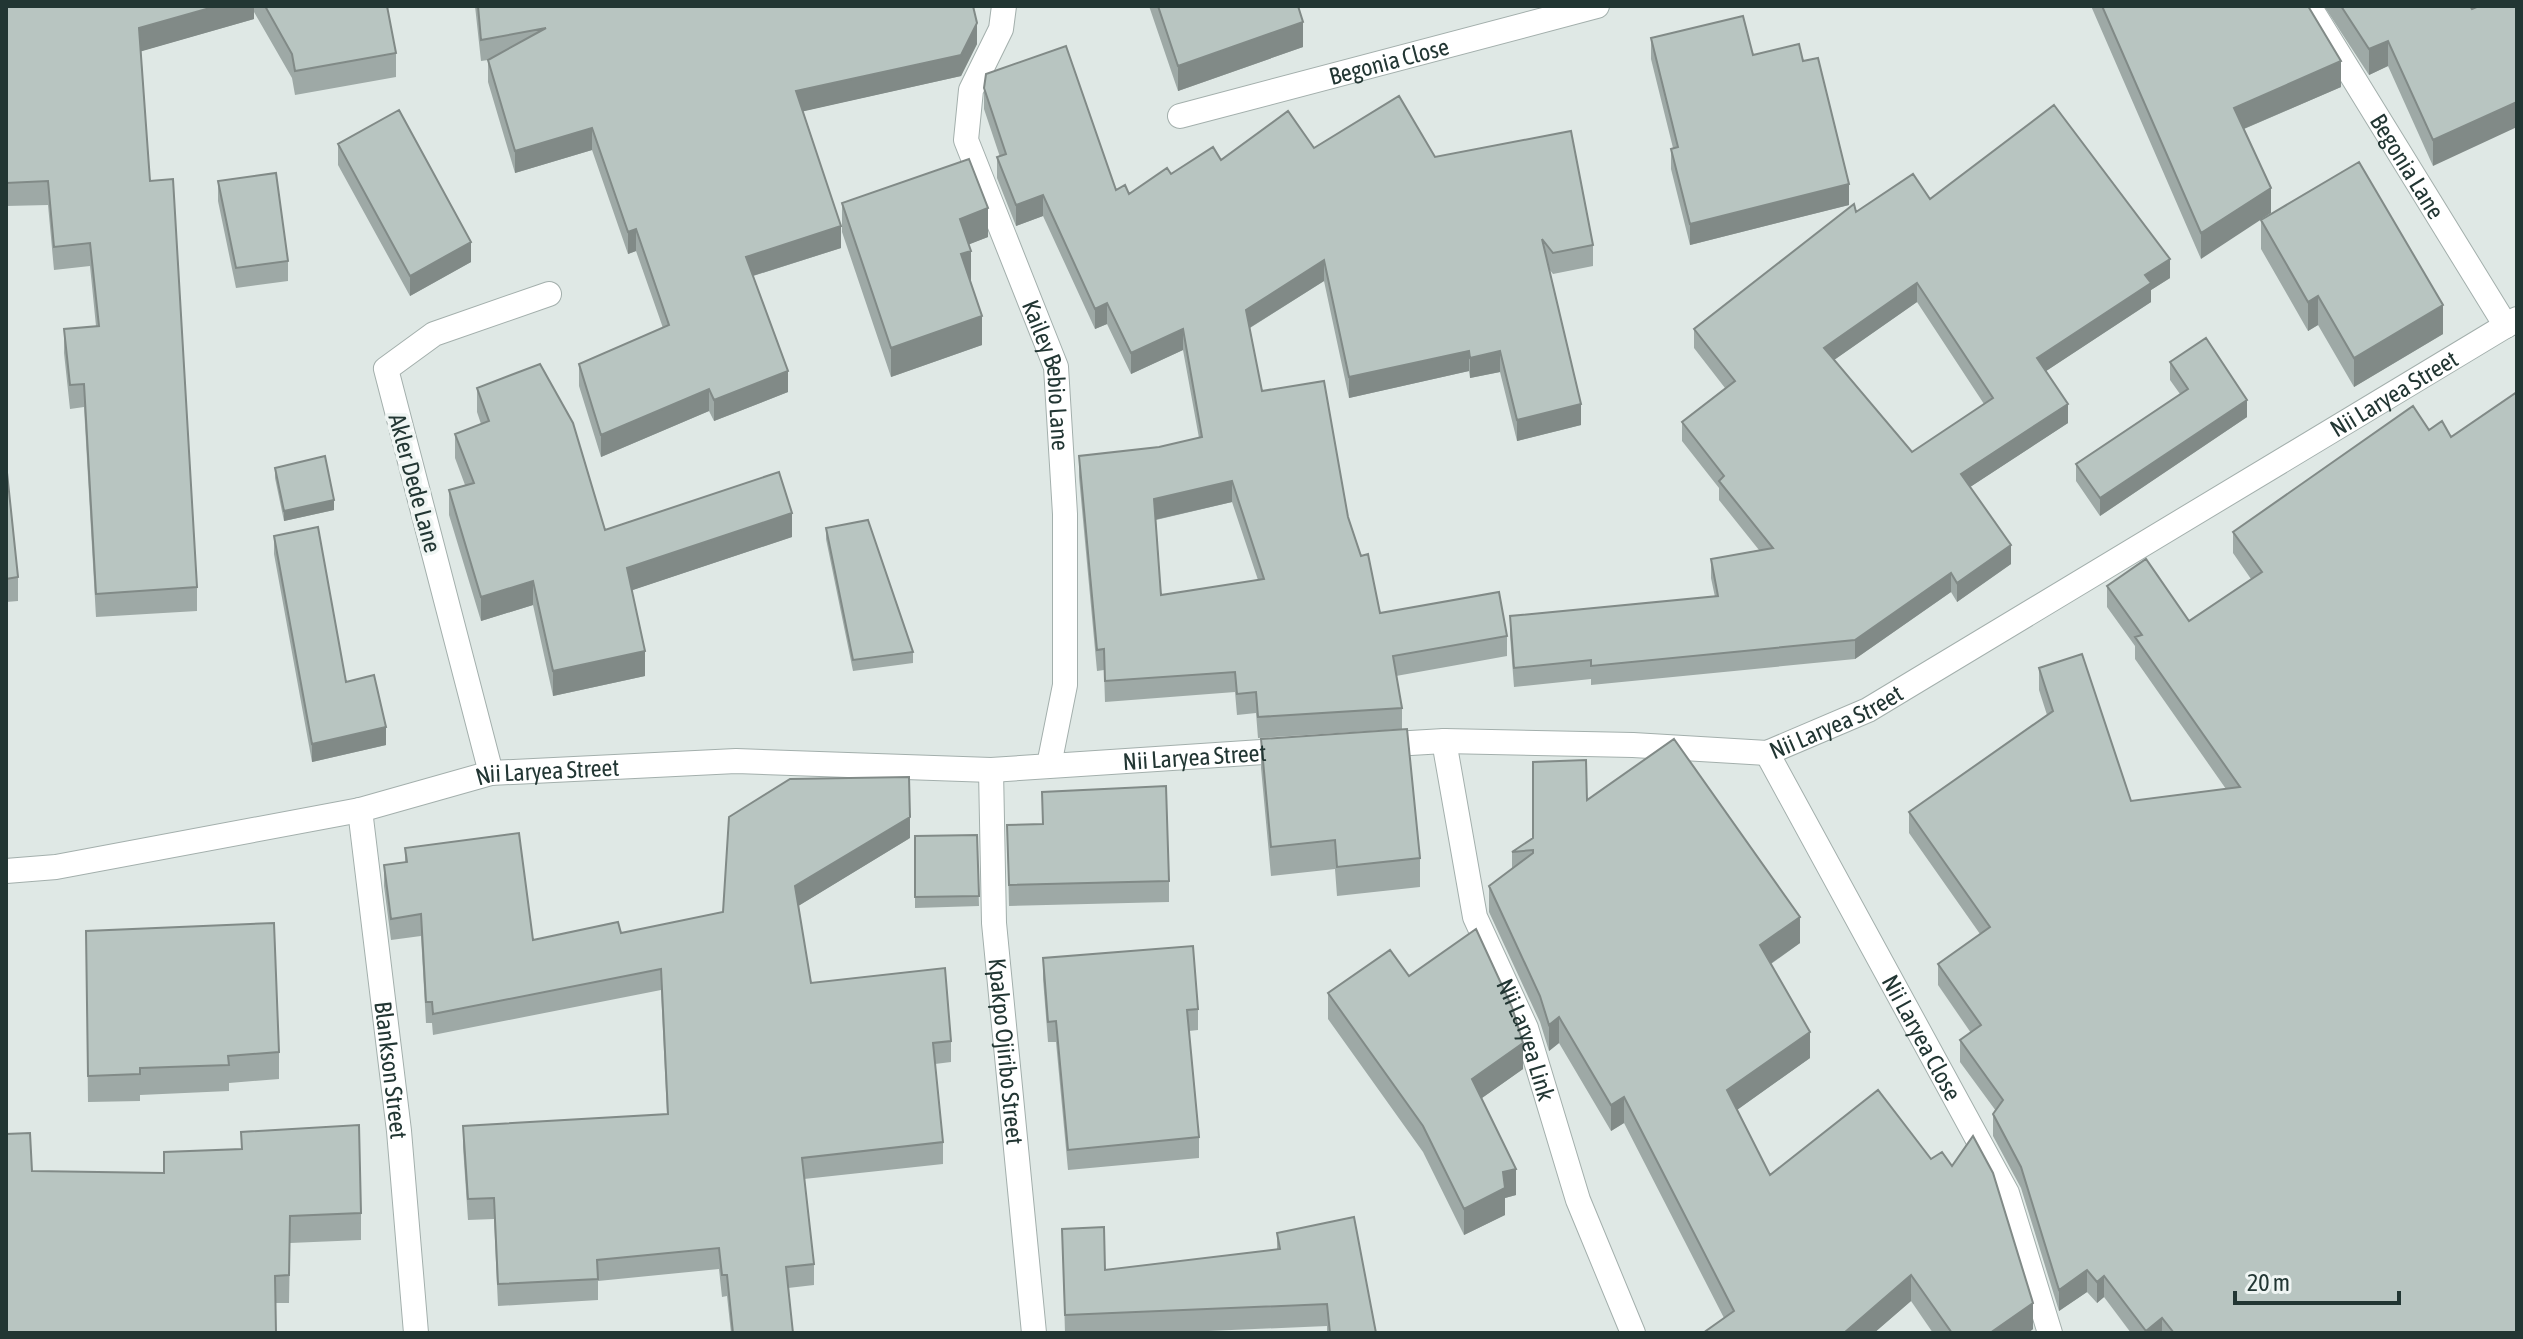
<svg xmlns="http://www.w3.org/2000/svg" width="2523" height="1339" viewBox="0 0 2523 1339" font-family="'Asap Condensed',sans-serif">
<rect width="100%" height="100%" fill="#dfe8e5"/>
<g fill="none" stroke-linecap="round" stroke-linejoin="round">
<defs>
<g id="minor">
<path id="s1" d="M 1004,6 L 1001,29 L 971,90 L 966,140 L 1056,367 L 1065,514 L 1065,685 L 1049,765"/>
<path id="s2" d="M 2309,6 L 2506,326"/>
<path id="s3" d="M 1180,116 L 1597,6"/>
<path id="s4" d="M 1444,741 L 1475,917 L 1526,1028 L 1578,1200 L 1633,1333"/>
<path id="s5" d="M 1377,745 L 1444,741 L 1633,745 L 1767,753 L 1868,710 L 2517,319"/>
<path id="s6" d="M 1767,753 L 2007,1193 L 2050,1333"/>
<path id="s7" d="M 991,770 L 994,923 L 1034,1333"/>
<path d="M 491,773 L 386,369 L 434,334 L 549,294"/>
<path id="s8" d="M 360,810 L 399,1131 L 416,1333"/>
<path id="s9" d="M 6,871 L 56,867 L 360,810 L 491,773 L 736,761 L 991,770 L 1293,750"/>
</g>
</defs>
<!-- minor casing -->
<use href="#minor" stroke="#a3afac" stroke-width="26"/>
<!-- minor -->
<use href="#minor" stroke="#fff" stroke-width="24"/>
</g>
<!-- wall -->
<path fill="#9ea9a6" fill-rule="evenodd" d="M 6,6 L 387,6 L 396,53 L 396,77 L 295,95 L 292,78 L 254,12 L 254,19 L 141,51 L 150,181 L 197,587 L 197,611 L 96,617 L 84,407 L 70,409 L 64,353 L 64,329 L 96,326 L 90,266 L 54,270 L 48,205 L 6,206 Z
M 475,6 L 973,6 L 977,44 L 961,76 L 803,111 L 841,248 L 753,276 L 788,392 L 714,421 L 709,411 L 601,457 L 579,386 L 579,364 L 663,328 L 636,251 L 628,254 L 592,150 L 515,173 L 488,82 L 488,60 L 481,61 Z
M 1149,6 L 1298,6 L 1303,47 L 1178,91 Z
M 2091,6 L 2308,6 L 2341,87 L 2244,129 L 2201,259 Z
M 2324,6 L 2470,6 L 2433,166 L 2388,66 L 2369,75 Z
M 1651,38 L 1753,55 L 1803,61 L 1849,205 L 1690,245 L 1671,169 L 1671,149 L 1673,148 L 1651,59 Z
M 984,88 L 1116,190 L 1129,194 L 1171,174 L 1221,160 L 1314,148 L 1435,157 L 1593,245 L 1593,266 L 1553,274 L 1549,269 L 1581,425 L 1517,441 L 1500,372 L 1470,378 L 1469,371 L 1349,398 L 1324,281 L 1250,328 L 1262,391 L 1348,517 L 1380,613 L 1507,636 L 1507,656 L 1396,676 L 1402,708 L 1402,729 L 1258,738 L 1256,713 L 1237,715 L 1235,692 L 1105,702 L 1104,670 L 1097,671 L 1079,477 L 1079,456 L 1159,447 L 1199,438 L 1183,350 L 1131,374 L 1107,324 L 1095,329 L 1043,216 L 1016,226 L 997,178 L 997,157 L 1000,157 L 984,109 ZM 1232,502 L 1258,580 L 1161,595 L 1156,520 Z
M 338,144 L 471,262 L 410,296 L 338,165 Z
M 218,181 L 288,261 L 288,281 L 236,288 L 218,201 Z
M 1930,199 L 2170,278 L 2151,290 L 2151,302 L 2046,371 L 2068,423 L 1970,487 L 2011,564 L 1957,602 L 1951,592 L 1855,659 L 1591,685 L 1591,679 L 1514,687 L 1510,635 L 1510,616 L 1715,597 L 1711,578 L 1711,559 L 1759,550 L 1719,500 L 1719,488 L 1682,441 L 1682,422 L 1725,388 L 1694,348 L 1694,329 L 1856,212 ZM 1917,302 L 1984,404 L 1912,452 L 1834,360 Z
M 842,203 L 988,237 L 969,244 L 970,280 L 982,345 L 891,377 L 842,232 Z
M 2261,220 L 2443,334 L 2354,387 L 2318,325 L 2308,331 L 2261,249 Z
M 2170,362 L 2247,417 L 2100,516 L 2076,481 L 2076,464 L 2180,394 L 2170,380 Z
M 477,388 L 605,530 L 792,537 L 632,590 L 645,676 L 553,696 L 533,605 L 481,621 L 449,515 L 449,490 L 465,485 L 455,458 L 455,434 L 481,424 L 477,412 Z
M 2413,406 L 2517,1333 L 2131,1333 L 2104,1297 L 2097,1303 L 2087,1292 L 2059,1311 L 2021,1188 L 1993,1136 L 1993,1114 L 1996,1111 L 1960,1062 L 1960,1040 L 1971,1033 L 1938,985 L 1938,964 L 1980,934 L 1909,833 L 1909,812 L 2047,715 L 2039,690 L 2039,668 L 2131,801 L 2226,789 L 2135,659 L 2135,646 L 2107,607 L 2107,586 L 2189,621 L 2251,579 L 2233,553 L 2233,532 Z
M 6,463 L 18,577 L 18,601 L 6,602 Z
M 275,468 L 334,510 L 284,521 L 275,478 Z
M 826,528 L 913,652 L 913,663 L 853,671 L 826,539 Z
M 274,536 L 346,682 L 386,745 L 312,762 L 274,554 Z
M 1261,739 L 1420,858 L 1420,887 L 1337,896 L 1335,869 L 1271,876 L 1261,768 Z
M 1042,792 L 1169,881 L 1169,902 L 1009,906 L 1007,825 L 1042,824 Z
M 1587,800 L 1800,943 L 1771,964 L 1810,1058 L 1737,1110 L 1770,1175 L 2033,1329 L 2028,1333 L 1933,1333 L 1911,1301 L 1874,1333 L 1703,1333 L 1724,1318 L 1624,1123 L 1611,1131 L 1559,1043 L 1549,1051 L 1540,1022 L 1489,912 L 1489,886 L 1512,869 L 1512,852 Z
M 977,835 L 979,906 L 915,908 L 915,836 Z
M 910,838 L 798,906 L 811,983 L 951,1041 L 951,1062 L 935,1064 L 943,1142 L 943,1164 L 804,1179 L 814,1264 L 814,1285 L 788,1288 L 793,1333 L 731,1333 L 727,1296 L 722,1297 L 719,1269 L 598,1281 L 598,1300 L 498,1306 L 494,1219 L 468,1220 L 463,1147 L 463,1126 L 667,1114 L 661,990 L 433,1035 L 432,1023 L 426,1023 L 421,936 L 391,940 L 384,886 L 384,865 L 405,863 L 405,848 L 533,940 L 621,933 L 723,912 Z
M 86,931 L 279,1052 L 279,1079 L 229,1083 L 229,1091 L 140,1095 L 140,1101 L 88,1102 Z
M 1043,958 L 1198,1009 L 1198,1030 L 1189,1031 L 1199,1137 L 1199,1158 L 1068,1170 L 1056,1042 L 1048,1042 L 1043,979 Z
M 1409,976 L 1523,1069 L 1482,1098 L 1516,1195 L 1505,1198 L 1505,1215 L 1464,1235 L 1423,1152 L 1328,1019 L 1328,993 Z
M 241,1132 L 361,1213 L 361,1240 L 290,1243 L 289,1303 L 276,1303 L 32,1171 L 164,1173 L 241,1149 Z
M 1062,1229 L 1105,1270 L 1277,1250 L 1277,1233 L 1376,1333 L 1327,1333 L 1327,1326 L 1162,1333 L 1065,1333 Z"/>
<!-- shaded-wall -->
<path fill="#818a87" d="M 217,6 L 254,6 L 254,19 L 139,52 L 139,28 Z
M 1303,22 L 1303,47 L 1178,91 L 1178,66 Z
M 977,23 L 977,44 L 961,76 L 796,113 L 796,91 Z
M 2388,41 L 2388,66 L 2369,75 L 2369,49 Z
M 2341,61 L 2341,87 L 2234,133 L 2234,108 Z
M 2517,102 L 2517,127 L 2433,166 L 2433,140 Z
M 592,128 L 592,150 L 515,173 L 515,151 Z
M 1849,184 L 1849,205 L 1690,245 L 1690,224 Z
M 2271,188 L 2271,213 L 2201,259 L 2201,233 Z
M 1043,195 L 1043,216 L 1016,226 L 1016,205 Z
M 988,208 L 988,237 L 960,248 L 960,219 Z
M 841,226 L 841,248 L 746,278 L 746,257 Z
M 636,229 L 636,251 L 628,254 L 628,232 Z
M 471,242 L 471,262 L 410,296 L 410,276 Z
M 971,251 L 971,280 L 961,283 L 961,254 Z
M 2170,259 L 2170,278 L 2151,290 L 2151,302 L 2037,377 L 2037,358 L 2145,275 Z
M 1324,260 L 1324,281 L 1246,330 L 1246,310 Z
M 1917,283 L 1917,302 L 1824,367 L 1824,348 Z
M 2318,296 L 2318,325 L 2308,331 L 2308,302 Z
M 1107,303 L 1107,324 L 1095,329 L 1095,309 Z
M 2443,305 L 2443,334 L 2354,387 L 2354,358 Z
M 982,316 L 982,345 L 891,377 L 891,348 Z
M 1183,329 L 1183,350 L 1131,374 L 1131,353 Z
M 1469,351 L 1469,371 L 1349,398 L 1349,377 Z
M 1500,351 L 1500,372 L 1470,378 L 1470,358 Z
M 788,371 L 788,392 L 714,421 L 714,400 Z
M 709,389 L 709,411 L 601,457 L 601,435 Z
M 2247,400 L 2247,417 L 2100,516 L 2100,498 Z
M 1581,404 L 1581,425 L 1517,441 L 1517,420 Z
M 2068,404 L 2068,423 L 1961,493 L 1961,474 Z
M 1232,481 L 1232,502 L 1154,520 L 1154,499 Z
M 334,500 L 334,510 L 284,521 L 284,511 Z
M 792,513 L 792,537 L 627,592 L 627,568 Z
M 2011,545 L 2011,564 L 1957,602 L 1957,583 Z
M 1951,573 L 1951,592 L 1855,659 L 1855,640 Z
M 533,581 L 533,605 L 481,621 L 481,597 Z
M 645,651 L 645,676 L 553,696 L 553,671 Z
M 386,727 L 386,745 L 312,762 L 312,744 Z
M 910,817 L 910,838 L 795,908 L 795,886 Z
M 1800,917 L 1800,943 L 1760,971 L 1760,945 Z
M 1559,1017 L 1559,1043 L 1549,1051 L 1549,1025 Z
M 1810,1032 L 1810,1058 L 1727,1117 L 1727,1090 Z
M 1523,1043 L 1523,1069 L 1472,1105 L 1472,1079 Z
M 1624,1097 L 1624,1123 L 1611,1131 L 1611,1105 Z
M 1516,1169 L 1516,1195 L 1505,1198 L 1505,1215 L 1464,1235 L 1464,1209 L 1503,1172 Z
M 2087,1270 L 2087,1292 L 2059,1311 L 2059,1290 Z
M 1911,1275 L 1911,1301 L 1874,1333 L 1844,1333 Z
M 2104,1276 L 2104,1297 L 2097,1303 L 2097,1282 Z
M 2033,1303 L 2033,1329 L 2028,1333 L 1990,1333 Z
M 2162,1318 L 2162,1333 L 2146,1333 L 2146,1331 Z"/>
<!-- building -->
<path fill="#b8c5c1" stroke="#818a87" stroke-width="2" fill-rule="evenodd" d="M 6,6 L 217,6 L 139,28 L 150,181 L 173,179 L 197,587 L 96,594 L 84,384 L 70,385 L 64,329 L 99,326 L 90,243 L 54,247 L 48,181 L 6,183 Z
M 265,6 L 387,6 L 396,53 L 295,71 L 292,54 Z
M 478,6 L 973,6 L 977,23 L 961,55 L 796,91 L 841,226 L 746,257 L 788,371 L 714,400 L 709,389 L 601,435 L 579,364 L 669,325 L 636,229 L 628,232 L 592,128 L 515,151 L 488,60 L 546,28 L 481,40 Z
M 1158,6 L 1298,6 L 1303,22 L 1178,66 Z
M 2102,6 L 2308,6 L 2341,61 L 2234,108 L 2271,188 L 2201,233 Z
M 2341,6 L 2470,6 L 2472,9 L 2479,6 L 2517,6 L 2517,102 L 2433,140 L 2388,41 L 2369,49 Z
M 1743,16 L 1753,55 L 1799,44 L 1803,61 L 1818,58 L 1849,184 L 1690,224 L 1671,149 L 1678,147 L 1651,38 Z
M 1066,46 L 1116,190 L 1125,185 L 1129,194 L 1167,168 L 1171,174 L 1213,147 L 1221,160 L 1288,111 L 1314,148 L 1399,96 L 1435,157 L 1571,131 L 1593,245 L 1553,253 L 1542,239 L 1581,404 L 1517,420 L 1500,351 L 1470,358 L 1469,351 L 1349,377 L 1324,260 L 1246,310 L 1262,391 L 1324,381 L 1348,517 L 1361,556 L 1368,554 L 1380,613 L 1499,592 L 1507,636 L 1393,656 L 1402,708 L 1258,717 L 1256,692 L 1237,694 L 1235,672 L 1105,681 L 1104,649 L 1097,650 L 1079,456 L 1159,447 L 1202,437 L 1183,329 L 1131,353 L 1107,303 L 1095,309 L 1043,195 L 1016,205 L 997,157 L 1006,154 L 984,88 L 986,74 ZM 1232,481 L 1264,579 L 1161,595 L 1154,499 Z
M 2054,105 L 2170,259 L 2145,275 L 2151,283 L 2037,358 L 2068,404 L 1961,474 L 2011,545 L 1957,583 L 1951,573 L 1855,640 L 1591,666 L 1591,660 L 1514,668 L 1510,616 L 1718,596 L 1711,559 L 1773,548 L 1719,481 L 1724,476 L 1682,422 L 1735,381 L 1694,329 L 1854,204 L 1856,212 L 1913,174 L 1930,199 ZM 1917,283 L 1993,398 L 1912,452 L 1824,348 Z
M 399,110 L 471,242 L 410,276 L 338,144 Z
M 969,159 L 988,208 L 960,219 L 971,251 L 961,254 L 982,316 L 891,348 L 842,203 Z
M 2359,162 L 2443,305 L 2354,358 L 2318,296 L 2308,302 L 2261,220 Z
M 276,173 L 288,261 L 236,268 L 218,181 Z
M 2206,338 L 2247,400 L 2100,498 L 2076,464 L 2188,389 L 2170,362 Z
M 540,364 L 573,423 L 605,530 L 779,472 L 792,513 L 627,568 L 645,651 L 553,671 L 533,581 L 481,597 L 449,490 L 474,483 L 455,434 L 489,421 L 477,388 Z
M 2517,392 L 2517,1333 L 2174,1333 L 2162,1318 L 2146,1331 L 2104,1276 L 2097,1282 L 2087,1270 L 2059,1290 L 2021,1167 L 1993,1114 L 2003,1100 L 1960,1040 L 1981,1025 L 1938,964 L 1990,927 L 1909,812 L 2053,711 L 2039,668 L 2082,654 L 2131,801 L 2240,787 L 2135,637 L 2142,635 L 2107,586 L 2146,559 L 2189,621 L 2262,572 L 2233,532 L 2413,406 L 2429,430 L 2442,421 L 2451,437 Z
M 325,456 L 334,500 L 284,511 L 275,468 Z
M 6,463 L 18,577 L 6,579 Z
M 868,520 L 913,652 L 853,660 L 826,528 Z
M 318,527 L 346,682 L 374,675 L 386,727 L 312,744 L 274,536 Z
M 1407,729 L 1420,858 L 1337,867 L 1335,840 L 1271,847 L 1261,739 Z
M 1674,739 L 1800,917 L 1760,945 L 1810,1032 L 1727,1090 L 1770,1175 L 1878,1090 L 1931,1159 L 1942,1152 L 1952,1166 L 1973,1136 L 1993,1173 L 2033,1303 L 1990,1333 L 1952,1333 L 1911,1275 L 1844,1333 L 1703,1333 L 1734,1311 L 1624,1097 L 1611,1105 L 1559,1017 L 1549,1025 L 1540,996 L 1489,886 L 1533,853 L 1533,850 L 1512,852 L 1533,838 L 1533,762 L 1586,760 L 1587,800 Z
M 909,777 L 910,817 L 795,886 L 811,983 L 945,968 L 951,1041 L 933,1043 L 943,1142 L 802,1158 L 814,1264 L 786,1267 L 793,1333 L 733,1333 L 727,1275 L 722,1275 L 719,1248 L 597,1260 L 598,1279 L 498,1284 L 494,1198 L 468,1199 L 463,1126 L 668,1114 L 661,969 L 433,1014 L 432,1002 L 426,1002 L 421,914 L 391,919 L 384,865 L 407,862 L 405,848 L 519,833 L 533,940 L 618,922 L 621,933 L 723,912 L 729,817 L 790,779 Z
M 1166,786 L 1169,881 L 1009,885 L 1007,825 L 1043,824 L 1042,792 Z
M 977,835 L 979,896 L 915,897 L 915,836 Z
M 274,923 L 279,1052 L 228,1056 L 229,1065 L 140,1068 L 140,1074 L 88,1076 L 86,931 Z
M 1476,929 L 1512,1007 L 1523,1043 L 1472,1079 L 1516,1169 L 1503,1172 L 1505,1188 L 1464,1209 L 1423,1126 L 1328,993 L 1390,950 L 1409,976 Z
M 1193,946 L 1198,1009 L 1187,1010 L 1199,1137 L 1068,1150 L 1056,1021 L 1048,1022 L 1043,958 Z
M 359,1125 L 361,1213 L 290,1216 L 289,1275 L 275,1276 L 276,1333 L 6,1333 L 6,1134 L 30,1133 L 32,1171 L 164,1173 L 164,1152 L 242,1149 L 241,1132 Z
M 1354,1217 L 1376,1333 L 1330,1333 L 1327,1304 L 1065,1315 L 1062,1229 L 1104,1227 L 1105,1270 L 1280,1249 L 1277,1233 Z"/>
<g text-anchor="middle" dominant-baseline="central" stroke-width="7" stroke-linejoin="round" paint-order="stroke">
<!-- street labels -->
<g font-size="24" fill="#223633" stroke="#eff5f3">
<text stroke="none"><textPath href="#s3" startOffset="216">Begonia Close</textPath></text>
<text stroke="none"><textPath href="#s2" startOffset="188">Begonia Lane</textPath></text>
<text stroke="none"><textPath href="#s1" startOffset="392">Kailey Bebio Lane</textPath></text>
<text stroke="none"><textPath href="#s5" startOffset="1114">Nii Laryea Street</textPath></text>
<text transform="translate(415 483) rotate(75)">Akler Dede Lane</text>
<text stroke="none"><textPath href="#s5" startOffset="466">Nii Laryea Street</textPath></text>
<text stroke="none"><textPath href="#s9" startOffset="1200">Nii Laryea Street</textPath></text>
<text stroke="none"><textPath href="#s9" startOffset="552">Nii Laryea Street</textPath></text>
<text stroke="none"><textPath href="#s6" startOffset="324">Nii Laryea Close</textPath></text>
<text stroke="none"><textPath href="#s4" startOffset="312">Nii Laryea Link</textPath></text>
<text stroke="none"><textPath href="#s7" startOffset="282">Kpakpo Ojiribo Street</textPath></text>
<text stroke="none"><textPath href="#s8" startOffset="262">Blankson Street</textPath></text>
</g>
</g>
<!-- border -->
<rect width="2523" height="1339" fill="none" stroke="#223633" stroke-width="16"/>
<!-- scale -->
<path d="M2235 1291v12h164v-12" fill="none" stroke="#223633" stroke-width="4"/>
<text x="2247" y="1291" font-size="24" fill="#223633" stroke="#eff5f3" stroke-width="6" paint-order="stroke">20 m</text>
</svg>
